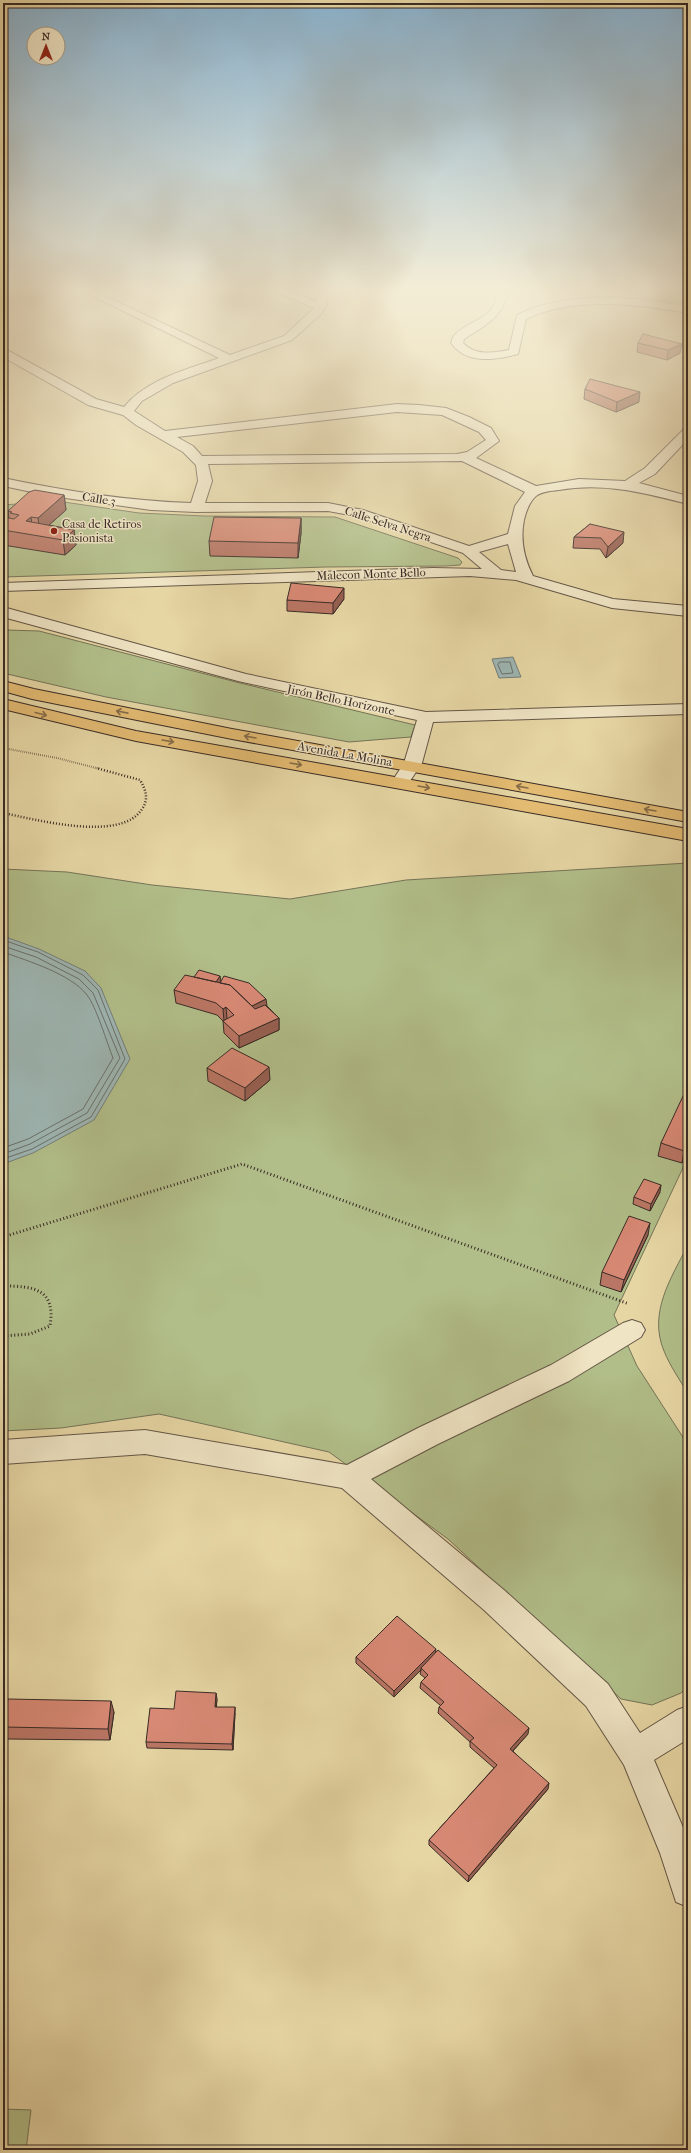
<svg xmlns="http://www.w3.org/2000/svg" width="691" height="2153" viewBox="0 0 691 2153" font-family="'IM FELL French Canon',serif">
<rect width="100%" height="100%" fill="#e6d6a4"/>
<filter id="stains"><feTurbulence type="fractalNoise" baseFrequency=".005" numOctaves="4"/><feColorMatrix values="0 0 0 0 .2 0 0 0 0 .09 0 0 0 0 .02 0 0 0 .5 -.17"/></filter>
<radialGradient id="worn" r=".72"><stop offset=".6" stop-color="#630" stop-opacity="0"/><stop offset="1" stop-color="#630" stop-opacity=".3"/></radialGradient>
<!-- green -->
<path fill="#b1be89" stroke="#757458" d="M 654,289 L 688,289 L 688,305 L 662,300 Z
M 57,501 L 139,513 L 204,516 L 335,517 L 458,558 L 462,562 L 460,565 L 446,566 L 326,567 L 3,577 L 3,505 Z
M 7,630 L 39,631 L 240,683 L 415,725 L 411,737 L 349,742 L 106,697 L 3,673 L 3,638 Z
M 688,863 L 688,1157 L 614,1315 L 637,1366 L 688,1445 L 688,1687 L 681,1693 L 652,1705 L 621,1699 L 448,1539 L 329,1452 L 159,1414 L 61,1428 L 3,1431 L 3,869 L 67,872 L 152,885 L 290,899 L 406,880 Z
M 688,1245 L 688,1394 C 680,1380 670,1366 664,1351 C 648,1313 671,1278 688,1245 Z
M 3,2109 L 31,2110 L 26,2150 L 3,2150 Z"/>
<!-- water -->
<path fill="#9db6b3" stroke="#757e7b" d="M 513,657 L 521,677 L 499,678 L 492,659 Z
M 3,936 L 39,949 L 85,971 L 101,988 L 130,1059 L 94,1120 L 33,1153 L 3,1164 Z"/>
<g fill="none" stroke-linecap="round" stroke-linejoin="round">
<!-- shore -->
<path stroke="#6b706c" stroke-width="1" d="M 500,662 L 510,662 L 513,673 L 502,674 L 498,665 Z
M 3,940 L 38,952 L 83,975 L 98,990 L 125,1059 L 91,1117 L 32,1149 L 3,1159
M 3,946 L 36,957 L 79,979 L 93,993 L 120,1058 L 87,1113 L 30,1144 L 3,1154
M 3,952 C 28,961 71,974 87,995 C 96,1006 107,1043 113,1058 L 83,1109 L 28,1139 L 3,1148"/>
<defs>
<path id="minor" d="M 78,289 L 90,289 L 230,355 L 284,336 L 314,308 L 274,291 L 273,289 L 286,289 L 316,302 L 315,289 L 325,289 L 327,304 L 321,314 L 292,340 L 173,383 L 142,401 L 134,411 L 165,431 L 397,404 L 419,405 L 446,408 L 469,417 L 491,428 L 499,441 L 476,458 L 536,486 L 579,479 L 625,481 L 645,468 L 684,429 L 688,428 L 688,439 L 655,474 L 639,483 L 688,496 L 688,504 C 645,493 604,482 559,490 C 551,491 543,491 536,496 C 529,502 526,512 524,520 C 520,540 524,558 533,576 L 613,599 L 688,606 L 688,616 L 612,608 L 516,580 L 470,576 L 3,591 L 3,583 L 433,568 L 482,569 L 463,553 L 355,516 L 328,511 L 196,512 L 151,510 L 51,496 L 3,486 L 3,478 C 65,491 128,501 191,503 L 198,481 L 196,465 L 183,452 L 136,425 L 123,415 L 88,405 L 3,357 L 3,349 L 7,350 L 96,399 L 124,407 C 147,379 186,370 219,358 ZM 397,412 L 442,415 L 479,432 L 486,440 L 467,452 L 457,454 L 202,456 L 193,446 L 177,437 ZM 462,461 L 525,492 L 515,506 L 508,534 L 469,546 L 363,510 L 328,503 L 205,503 L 212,481 L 208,464 ZM 508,544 L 516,572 L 501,570 L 479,552 Z
M 497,289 L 507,289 C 507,315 483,327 464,339 L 463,343 C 475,356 493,353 509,350 L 517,315 C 569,290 633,296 688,307 L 688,313 C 637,304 575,296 526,319 L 518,354 C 495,360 467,365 451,343 L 453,337 C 468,318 497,322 497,289 Z
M 3,607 L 246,674 L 426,712 L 688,704 L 688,714 L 433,722 L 422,763 L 406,787 L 400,788 L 394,787 L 391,783 L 404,763 L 417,720 L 238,681 L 3,617 Z
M 632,1320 L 641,1323 L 645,1330 L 641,1337 L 569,1381 L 438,1444 L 371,1479 L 504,1590 L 608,1684 L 640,1733 L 677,1710 L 688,1706 L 688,1739 L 654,1760 L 688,1839 L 688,1907 L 676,1902 L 660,1853 L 624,1765 L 586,1706 L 484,1610 L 342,1488 L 145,1454 L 3,1464 L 3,1440 L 145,1430 L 347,1465 L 418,1428 L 551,1365 L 623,1323 Z"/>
<path id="major" d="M 3,681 L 34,689 L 232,729 L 688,812 L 688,822 L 232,739 L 32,699 L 3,691 Z
M 3,699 L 136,731 L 688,829 L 688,841 L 136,741 L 3,709 Z"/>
</defs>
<!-- minor casing -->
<use href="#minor" stroke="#645646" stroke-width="2"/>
<!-- major casing -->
<use href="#major" stroke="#392b26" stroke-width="2"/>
<!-- path-far2 -->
<path stroke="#392b26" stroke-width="2" stroke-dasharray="0.5 1.5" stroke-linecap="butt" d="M 3,748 L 57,758 L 100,769"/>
<!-- path-far1 -->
<path stroke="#392b26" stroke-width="2.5" stroke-dasharray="1 2" stroke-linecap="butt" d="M 3,813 C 34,819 121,843 142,809 C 149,799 146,790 140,780 L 96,768"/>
<!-- path -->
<path stroke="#392b26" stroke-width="3" stroke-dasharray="1 2.5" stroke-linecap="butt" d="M 3,1237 L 242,1164 L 629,1304
M 3,1286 C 34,1286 56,1289 50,1326 L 30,1334 L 3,1336"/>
<!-- minor -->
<use href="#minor" fill="#efe4c4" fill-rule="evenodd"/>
<!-- major -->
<use href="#major" fill="#e3bb72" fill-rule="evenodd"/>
</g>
<!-- wall -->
<path fill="#ba7665" stroke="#392b26" d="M 120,288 L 138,288 L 124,292 Z
M 688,315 L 688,326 L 684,325 L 686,316 Z
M 638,343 L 680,353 L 667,360 L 637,352 Z
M 585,389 L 639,402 L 616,412 L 584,399 Z
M 64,495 L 66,510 L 49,525 L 74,530 L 76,545 L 65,555 L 3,545 L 3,517 L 9,518 L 8,511 Z
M 301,518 L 301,533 L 298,558 L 210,556 L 209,541 Z
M 590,524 L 623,543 L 606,558 L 600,549 L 573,548 L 574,537 Z
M 344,599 L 333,614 L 287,611 L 287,600 Z
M 194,977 L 220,981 L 267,1006 L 279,1018 L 279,1030 L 239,1048 L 224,1033 L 223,1021 L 217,1015 L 176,1003 L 174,990 Z
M 207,1068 L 270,1080 L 245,1101 L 208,1081 Z
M 688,1095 L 688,1149 L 682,1163 L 658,1156 L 661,1143 Z
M 660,1192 L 650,1211 L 633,1204 L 634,1197 Z
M 648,1235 L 621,1292 L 600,1285 L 602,1272 Z
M 435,1653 L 528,1734 L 513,1751 L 548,1789 L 468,1882 L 429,1845 L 429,1840 L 494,1768 L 470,1747 L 470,1742 L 438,1713 L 439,1707 L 441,1706 L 420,1688 L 421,1682 L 425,1678 L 420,1674 L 421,1670 L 394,1697 L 356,1663 L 356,1657 Z
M 217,1699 L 216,1707 L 235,1713 L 233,1750 L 147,1748 L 146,1742 L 174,1709 Z
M 114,1712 L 110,1740 L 7,1739 L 4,1727 Z"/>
<!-- shaded-wall -->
<path fill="#976052" stroke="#392b26" d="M 124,288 L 138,288 L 124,292 Z
M 682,344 L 680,353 L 667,360 L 668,350 Z
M 640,392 L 639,402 L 616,412 L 617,402 Z
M 64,495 L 66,510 L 40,533 L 38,518 Z
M 31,517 L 33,532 L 26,521 Z
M 301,518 L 301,533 L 298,558 L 298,543 Z
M 74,530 L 76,545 L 65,555 L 63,540 Z
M 624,532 L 623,543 L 606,558 L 608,547 Z
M 344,588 L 344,599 L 333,614 L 333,603 Z
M 220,976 L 221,982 L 212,987 Z
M 266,999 L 267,1006 L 248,1015 L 248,1008 Z
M 226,1007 L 227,1019 L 224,1021 L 223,1009 Z
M 279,1018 L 279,1030 L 239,1048 L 239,1036 Z
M 269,1067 L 270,1080 L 245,1101 L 245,1088 Z
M 688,1142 L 688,1149 L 682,1163 L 684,1151 Z
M 661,1185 L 660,1192 L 650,1211 L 651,1204 Z
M 650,1223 L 648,1235 L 621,1292 L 624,1280 Z
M 436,1649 L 435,1655 L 421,1668 L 421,1670 L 394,1697 L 394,1691 Z
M 216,1693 L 217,1699 L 216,1713 L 215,1707 Z
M 111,1701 L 114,1712 L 110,1740 L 108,1729 Z
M 235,1707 L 235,1713 L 233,1750 L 232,1744 Z
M 529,1728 L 528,1734 L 509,1755 L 510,1749 Z
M 549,1783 L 548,1789 L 468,1882 L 469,1876 Z"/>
<!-- building -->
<path fill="#d88975" stroke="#392b26" d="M 643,334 L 682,344 L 668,350 L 638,343 Z
M 590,379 L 640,392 L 617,402 L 585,389 Z
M 35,490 L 64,495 L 38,518 L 31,517 L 26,521 L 74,530 L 63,540 L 3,530 L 3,517 L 14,519 L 19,515 L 10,513 L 12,512 L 8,511 L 29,492 Z
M 214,517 L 301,518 L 298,543 L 209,541 Z
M 590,524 L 624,532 L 608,547 L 601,538 L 574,537 Z
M 291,583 L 344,588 L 333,603 L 287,600 Z
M 199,970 L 220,976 L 216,982 L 194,977 Z
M 185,975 L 230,985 L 255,1009 L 265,1005 L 279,1018 L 239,1036 L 223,1021 L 234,1015 L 226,1007 L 223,1009 L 216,1003 L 174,990 Z
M 224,976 L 249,983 L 266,999 L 252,1006 L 230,985 L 220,983 Z
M 232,1048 L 269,1067 L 245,1088 L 207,1068 Z
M 684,1094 L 688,1095 L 688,1142 L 684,1151 L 661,1143 Z
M 644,1179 L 661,1185 L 651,1204 L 634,1197 Z
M 629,1216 L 650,1223 L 624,1280 L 602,1272 Z
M 397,1616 L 436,1649 L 394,1691 L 356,1657 Z
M 438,1650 L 529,1728 L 510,1749 L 549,1783 L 469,1876 L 429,1840 L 497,1765 L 470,1741 L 474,1738 L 439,1707 L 444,1702 L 421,1682 L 428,1675 L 421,1668 Z
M 176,1691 L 216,1693 L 215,1707 L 235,1707 L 232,1744 L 146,1742 L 150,1708 L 174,1709 Z
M 8,1699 L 111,1701 L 108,1729 L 4,1727 Z"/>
<!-- one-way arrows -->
<defs><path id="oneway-shaft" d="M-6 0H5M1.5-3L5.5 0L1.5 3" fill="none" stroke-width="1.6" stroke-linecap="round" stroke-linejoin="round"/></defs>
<g stroke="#866c48">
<use href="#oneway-shaft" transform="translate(122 712) rotate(-169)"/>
<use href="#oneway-shaft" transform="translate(41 714) rotate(15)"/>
<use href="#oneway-shaft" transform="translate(250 737) rotate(-170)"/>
<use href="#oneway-shaft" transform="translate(168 741) rotate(10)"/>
<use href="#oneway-shaft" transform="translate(296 764) rotate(10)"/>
<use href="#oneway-shaft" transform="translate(424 787) rotate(10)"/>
<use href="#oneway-shaft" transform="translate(522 787) rotate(-170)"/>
<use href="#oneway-shaft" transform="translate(650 810) rotate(-170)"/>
</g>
<!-- sky -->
<linearGradient id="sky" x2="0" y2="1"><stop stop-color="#8ab5d3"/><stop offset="0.49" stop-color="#f4edd6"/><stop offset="1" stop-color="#f4edd6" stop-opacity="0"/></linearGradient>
<rect width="691" height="590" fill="url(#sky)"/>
<!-- markers -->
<circle fill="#8f2418" stroke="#efe4c4" stroke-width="1.5" cx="54" cy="531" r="4"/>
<g text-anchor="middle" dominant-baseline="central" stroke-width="3" stroke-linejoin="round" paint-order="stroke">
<!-- far-street labels -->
<g font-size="12" fill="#392b26" stroke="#efe4c4">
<text transform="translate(99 499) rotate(9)">Calle 3</text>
<text transform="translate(388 524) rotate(18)">Calle Selva Negra</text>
<text transform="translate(371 574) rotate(-2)">Malecon Monte Bello</text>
<text transform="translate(341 700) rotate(12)">Jirón Bello Horizonte</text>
<text transform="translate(345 754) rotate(10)">Avenida La Molina</text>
</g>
<!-- far-poi labels -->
<g font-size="12" fill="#392b26" stroke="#efe4c4" text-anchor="start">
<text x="62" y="524">Casa de Retiros<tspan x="62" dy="14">Pasionista</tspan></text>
</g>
</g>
<!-- margin -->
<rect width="691" height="2153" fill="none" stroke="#e6d6a4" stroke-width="16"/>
<rect x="4" y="4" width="683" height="2145" fill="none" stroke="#392b26" stroke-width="2"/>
<rect x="8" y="8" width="675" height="2137" fill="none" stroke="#392b26"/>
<!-- north arrow -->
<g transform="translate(46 46)"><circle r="19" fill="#efe4c4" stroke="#a69a85"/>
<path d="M0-3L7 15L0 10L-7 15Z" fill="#8f2418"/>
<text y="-6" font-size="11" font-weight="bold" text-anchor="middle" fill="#392b26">N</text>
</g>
<rect width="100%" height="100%" filter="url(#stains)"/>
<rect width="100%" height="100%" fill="url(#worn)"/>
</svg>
